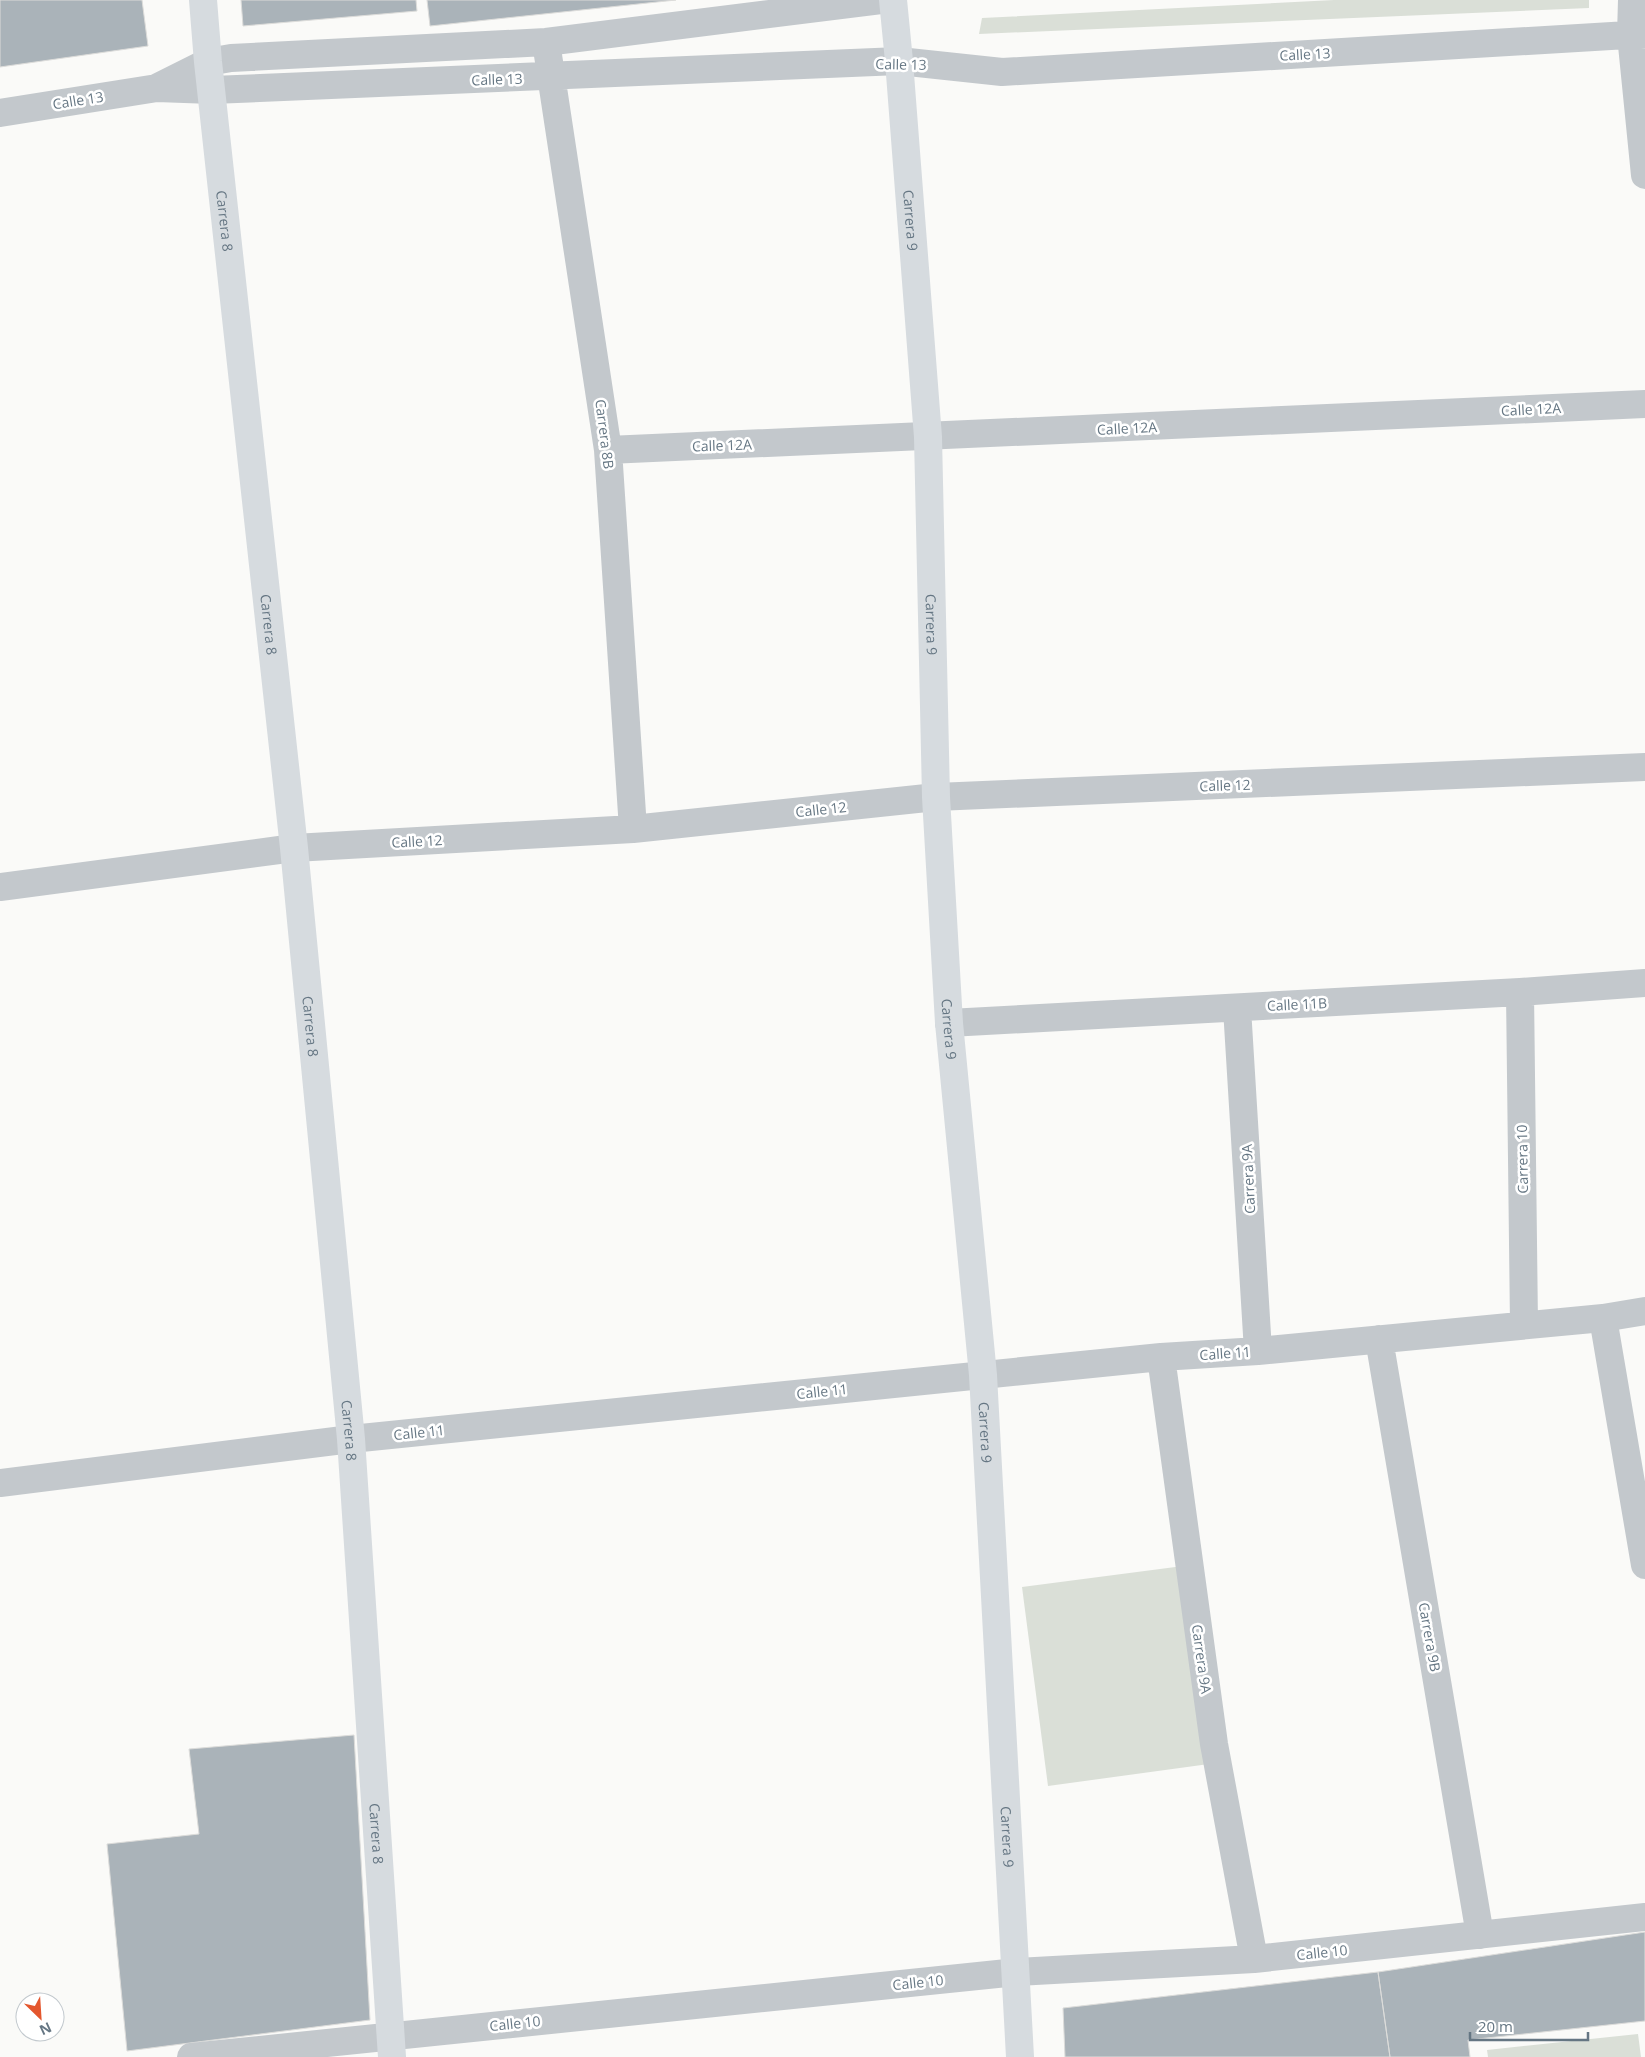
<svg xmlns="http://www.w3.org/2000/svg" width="1645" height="2057" viewBox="0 0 1645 2057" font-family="'Open Sans',sans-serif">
<rect width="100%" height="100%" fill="#fafaf8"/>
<!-- green -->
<path fill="#dadfd7" d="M 1334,0 L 1589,0 L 1589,8 L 979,34 L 982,18 Z
M 1183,1566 L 1209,1764 L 1048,1786 L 1022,1587 Z
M 1638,2034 L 1641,2057 L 1488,2057 L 1487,2050 Z"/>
<!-- building -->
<path fill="#aab3b9" stroke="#dcdcda" d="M 0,0 L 142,0 L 148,46 L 0,67 Z
M 241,0 L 416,0 L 417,11 L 243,26 Z
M 427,0 L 676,0 L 430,26 Z
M 354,1735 L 370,2020 L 127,2051 L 107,1844 L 199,1834 L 189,1749 Z
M 1645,1932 L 1645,2021 L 1468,2040 L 1470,2057 L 1390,2057 L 1378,1972 Z
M 1378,1972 L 1390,2057 L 1065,2057 L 1063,2008 Z"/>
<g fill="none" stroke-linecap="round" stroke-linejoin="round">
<!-- street -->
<path stroke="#c3c8cc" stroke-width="28" d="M 1632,0 L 1631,35 L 1645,175
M 546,42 L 608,450 L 633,829
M 158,87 L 208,62 L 231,58 L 546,42 L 881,0
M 0,113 L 157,88 L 212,90 L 899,61 L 1002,72 L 1645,34
M 608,450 L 1645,404
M 0,887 L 294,848 L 633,829 L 936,797 L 1645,767
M 1520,992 L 1524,1325
M 1237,1008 L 1258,1351
M 949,1023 L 1520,992 L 1645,983
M 1603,1318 L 1645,1565
M 1379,1339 L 1480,1935
M 1161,1357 L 1214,1744 L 1254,1959
M 0,1483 L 351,1439 L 1161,1357 L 1258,1351 L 1603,1318 L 1645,1311
M 191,2057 L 1017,1972 L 1254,1959 L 1645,1917"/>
<!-- secondary -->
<g stroke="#d6dbdf" stroke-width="28">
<path id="s1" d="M 203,0 L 208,62 L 294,848 L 351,1439 L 392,2057"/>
<path id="s2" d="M 893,0 L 899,61 L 928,437 L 936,797 L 949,1023 L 983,1375 L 1020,2057"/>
</g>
</g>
<g text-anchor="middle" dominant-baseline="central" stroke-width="5" stroke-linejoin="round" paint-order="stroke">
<!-- street labels -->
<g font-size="14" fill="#657683" stroke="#fff">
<text transform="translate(1305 54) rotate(-3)">Calle 13</text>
<text transform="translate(901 64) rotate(1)">Calle 13</text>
<text transform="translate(497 79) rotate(-2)">Calle 13</text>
<text transform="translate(78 100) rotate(-9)">Calle 13</text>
<text stroke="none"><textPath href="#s2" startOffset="221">Carrera 9</textPath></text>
<text stroke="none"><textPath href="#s1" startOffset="222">Carrera 8</textPath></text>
<text transform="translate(1531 409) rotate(-3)">Calle 12A</text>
<text transform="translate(1127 428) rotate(-3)">Calle 12A</text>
<text transform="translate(605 434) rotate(83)">Carrera 8B</text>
<text transform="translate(722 445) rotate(-2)">Calle 12A</text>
<text stroke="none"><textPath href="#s1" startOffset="628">Carrera 8</textPath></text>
<text stroke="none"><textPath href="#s2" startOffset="626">Carrera 9</textPath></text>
<text transform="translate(1225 785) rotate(-2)">Calle 12</text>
<text transform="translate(821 809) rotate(-6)">Calle 12</text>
<text transform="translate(417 841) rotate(-3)">Calle 12</text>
<text transform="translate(1297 1004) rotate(-3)">Calle 11B</text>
<text stroke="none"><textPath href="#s1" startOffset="1032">Carrera 8</textPath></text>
<text stroke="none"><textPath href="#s2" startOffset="1031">Carrera 9</textPath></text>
<text transform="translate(1522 1159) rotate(-91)">Carrera 10</text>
<text transform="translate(1248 1179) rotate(-93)">Carrera 9A</text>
<text transform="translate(1225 1353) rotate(-4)">Calle 11</text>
<text transform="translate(822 1391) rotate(-6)">Calle 11</text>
<text stroke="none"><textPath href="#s1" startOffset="1438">Carrera 8</textPath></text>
<text transform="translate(419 1432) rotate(-6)">Calle 11</text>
<text stroke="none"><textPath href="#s2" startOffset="1436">Carrera 9</textPath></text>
<text transform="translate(1430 1637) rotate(80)">Carrera 9B</text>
<text transform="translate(1202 1659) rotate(82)">Carrera 9A</text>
<text stroke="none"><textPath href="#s1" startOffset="1842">Carrera 8</textPath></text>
<text stroke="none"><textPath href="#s2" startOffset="1841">Carrera 9</textPath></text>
<text transform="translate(1322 1952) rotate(-6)">Calle 10</text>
<text transform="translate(918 1982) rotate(-6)">Calle 10</text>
<text transform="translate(515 2023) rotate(-6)">Calle 10</text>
</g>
</g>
<!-- north arrow -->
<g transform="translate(40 2017) rotate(155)"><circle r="24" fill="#ffffff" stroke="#c1c8cd"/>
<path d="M0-4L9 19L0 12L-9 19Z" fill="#e4572e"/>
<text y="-8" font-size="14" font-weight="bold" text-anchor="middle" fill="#657683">N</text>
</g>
<!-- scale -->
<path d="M1470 2032v8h118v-8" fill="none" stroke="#657683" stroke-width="2.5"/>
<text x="1478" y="2032" font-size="15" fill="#657683" stroke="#ffffff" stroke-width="4" paint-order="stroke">20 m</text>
</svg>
